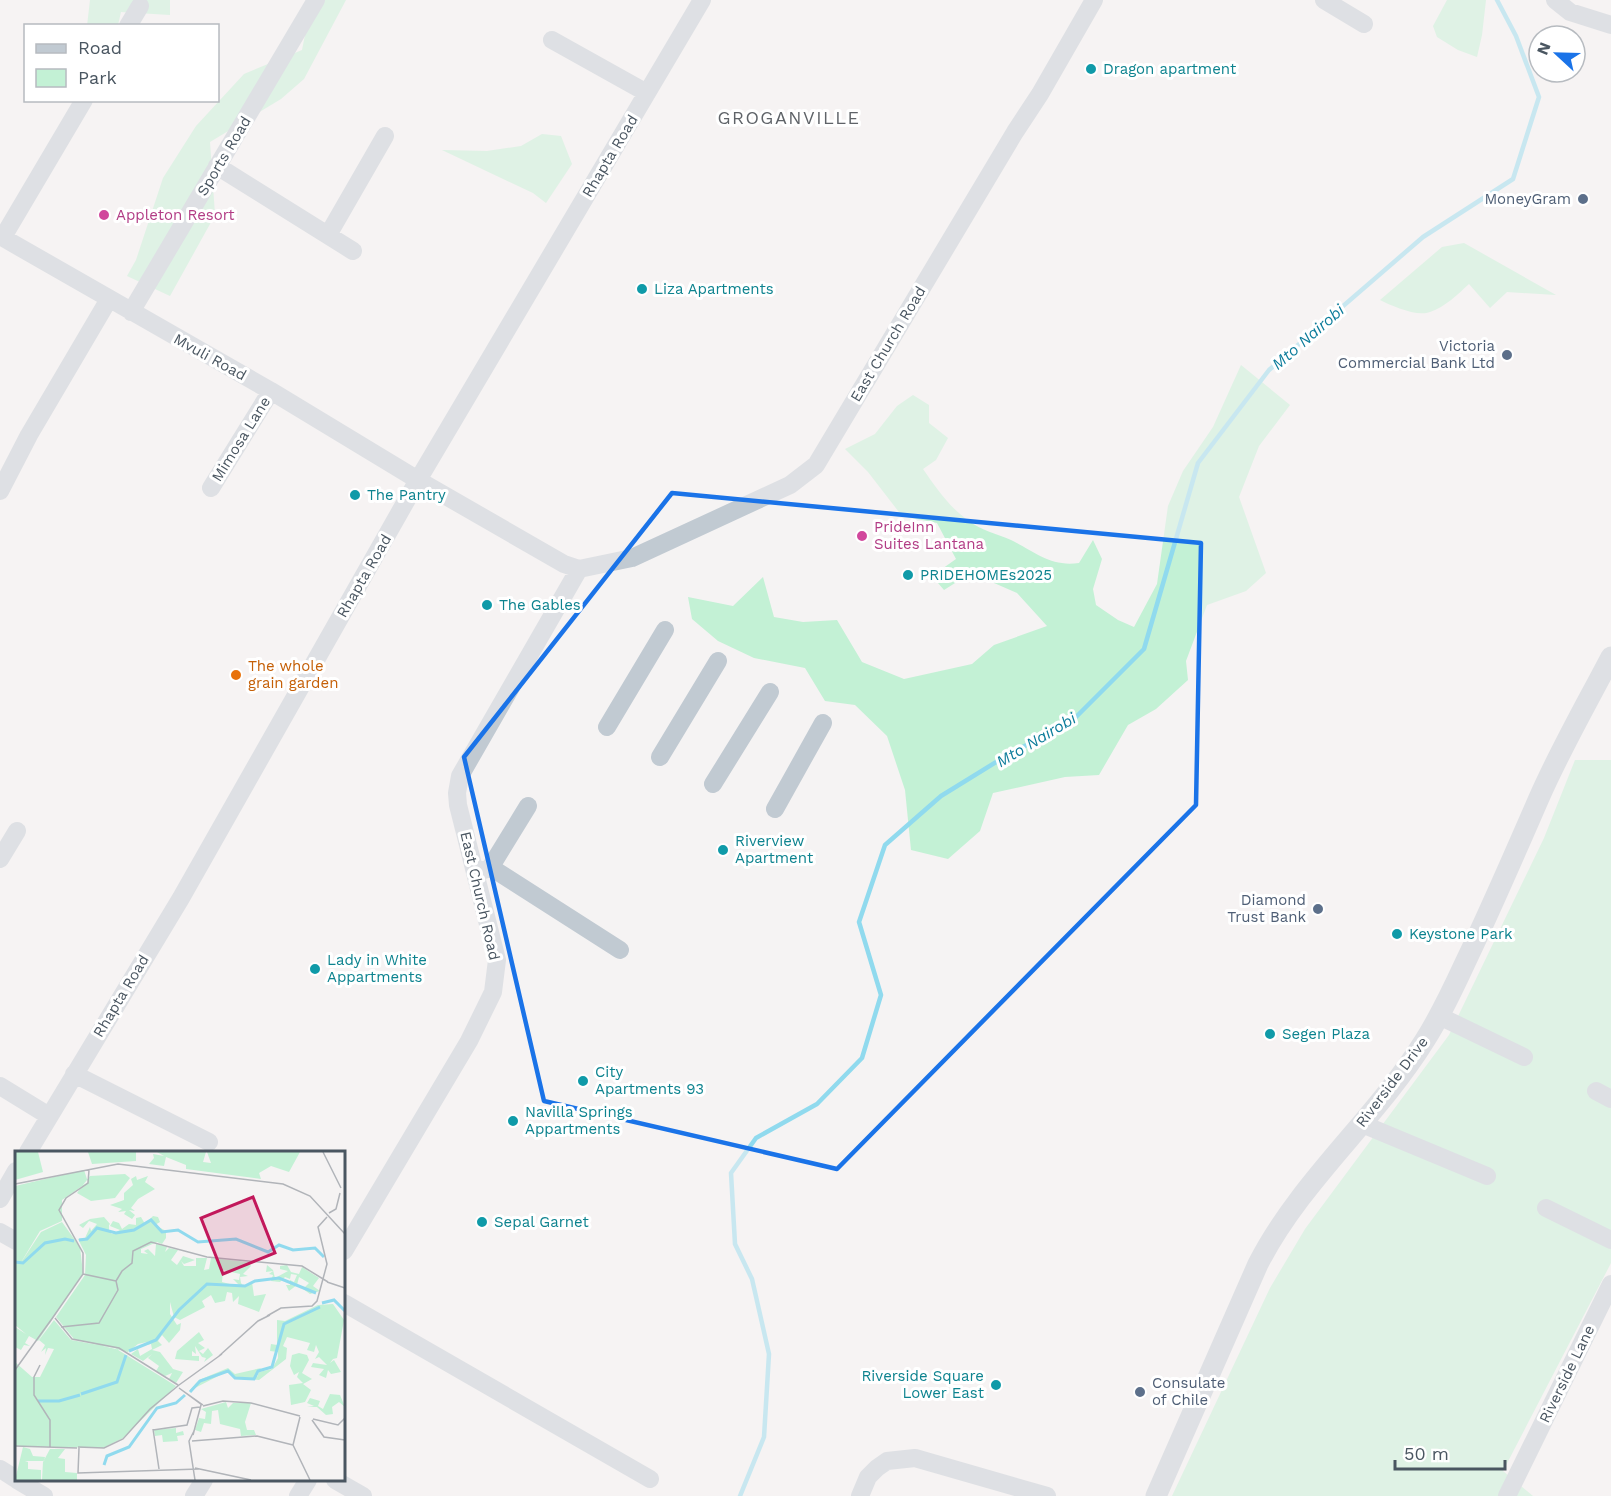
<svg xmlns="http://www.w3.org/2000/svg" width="1611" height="1496" viewBox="0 0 1611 1496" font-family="'Work Sans',sans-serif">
<rect width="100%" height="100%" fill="#f5f3f3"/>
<!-- green -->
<path fill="#c3f1d5" d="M 90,0 L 170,0 L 170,15 L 121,12 L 118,25 L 87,26 Z
M 312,0 L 346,0 L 304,79 L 281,99 L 210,142 L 215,215 L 170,296 L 127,276 L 136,260 L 163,178 L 196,126 L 244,74 L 302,50 Z
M 1447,0 L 1486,0 L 1482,35 L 1477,57 L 1458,50 L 1437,37 L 1433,26 Z
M 542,134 L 561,136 L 572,164 L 546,203 L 533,193 L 442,150 L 487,151 L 521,146 Z
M 1464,243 L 1556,295 L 1507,292 L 1490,308 L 1469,284 C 1458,294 1445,307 1430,312 C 1417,317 1392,306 1380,300 L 1442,247 Z
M 1241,365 L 1290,405 L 1259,446 L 1239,497 L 1266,573 L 1246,591 L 1207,605 L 1186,661 L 1188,680 L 1156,709 L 1128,725 L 1099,775 L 1065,777 L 993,793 L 980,831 L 948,859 L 911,850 L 905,790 L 887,736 L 855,705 L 825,701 L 805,668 L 754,658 L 718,641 L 692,619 L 688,597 L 733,606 L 763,577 L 774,617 L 803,622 L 837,620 L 862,662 L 904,679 L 972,664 L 994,645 L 1047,626 L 1017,593 L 971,573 L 944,590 L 932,576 L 956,559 L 937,523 L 902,516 L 868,472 L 845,449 L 875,434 L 897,406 L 913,395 L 929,405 L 929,423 L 948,438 L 936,460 L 923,469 C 936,488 950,508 969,521 C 981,530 997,534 1011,540 C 1035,552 1050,567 1079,563 L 1093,540 L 1102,559 L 1093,589 L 1096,605 L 1118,620 L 1134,627 L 1157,584 L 1168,506 L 1183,471 L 1213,427 Z
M 1575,760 L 1611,760 L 1611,1263 L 1503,1471 L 1533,1496 L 1172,1496 L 1270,1288 L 1305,1229 L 1449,1035 L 1544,838 Z"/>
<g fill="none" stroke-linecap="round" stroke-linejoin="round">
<!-- stream -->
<path stroke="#90daee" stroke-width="4.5" d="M 740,1496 L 764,1437 L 769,1354 L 752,1279 L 735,1244 L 731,1173 L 756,1138 L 817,1104 L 862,1058 L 881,995 L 859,922 L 885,845 L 941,796 L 1001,759 L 1074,719 L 1144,649 L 1198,463 L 1269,370 L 1423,237 L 1513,179 L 1539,97 L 1516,36 L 1497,0"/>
<!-- minor -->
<path stroke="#c1cad2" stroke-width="18" d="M 1324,0 L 1364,24
M 1555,0 L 1570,12 L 1611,25
M 128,26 L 140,6
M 552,40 L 647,93
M 217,166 L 353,251
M 328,235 L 385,136
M 0,236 L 271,391 L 418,480 L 564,564 L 579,569 L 632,558 L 790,485 L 816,465 L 1015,132 L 1040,94 L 1094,0
M 3,237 L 84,100
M 131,312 L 316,0
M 211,488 L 271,391
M 0,491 L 29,435 L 109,299
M 607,727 L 665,630
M 660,757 L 718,661
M 713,784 L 770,692
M 775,809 L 823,723
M 0,859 L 17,831
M 490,868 L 528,806
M 475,873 L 490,868 L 498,872 L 620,950
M 1439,1016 L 1524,1057
M 74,1074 L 209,1142
M 0,1086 L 49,1116
M 1596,1091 L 1611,1099
M 1362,1124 L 1487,1176
M 28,1152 L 181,898 L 418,480 L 702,0
M 0,1199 L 16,1171
M 1546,1208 L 1611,1240
M 0,1232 L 16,1241
M 344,1251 L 469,1041 L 493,992 L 497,960 L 458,805 L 457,793 L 460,776 L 579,569
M 344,1303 L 650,1479
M 0,1469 L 16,1479
M 17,1480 L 44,1496
M 335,1480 L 363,1496
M 194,1496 L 204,1480
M 298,1496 L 308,1480
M 860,1496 L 868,1477 L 877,1468 L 887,1461 L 915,1458 L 1047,1496
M 1507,1496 L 1611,1284"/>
<!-- tertiary -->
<path stroke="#c1cad2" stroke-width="21" d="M 1156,1496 L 1258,1264 C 1301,1180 1376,1119 1425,1040 C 1441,1015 1453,989 1465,963 C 1491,909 1515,853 1539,798 C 1560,750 1587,703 1611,657"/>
</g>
<!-- marked area -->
<path d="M0 0H1611V1496H0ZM 672,493 L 1201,543 L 1196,805 L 837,1169 L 544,1101 L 464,757 Z" fill="#f5f3f3" fill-opacity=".55" fill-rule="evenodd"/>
<path fill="none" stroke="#1a73e8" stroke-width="4.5" stroke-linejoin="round" d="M 672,493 L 1201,543 L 1196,805 L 837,1169 L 544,1101 L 464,757 Z"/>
<!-- markers -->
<g fill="#0f9aa8" stroke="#fff" stroke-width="2">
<circle cx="1091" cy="69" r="6"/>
<circle cx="642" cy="289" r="6"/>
<circle cx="355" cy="495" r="6"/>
<circle cx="908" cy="575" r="6"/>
<circle cx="487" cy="605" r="6"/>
<circle cx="723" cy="850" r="6"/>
<circle cx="1397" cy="934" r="6"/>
<circle cx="315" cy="969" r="6"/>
<circle cx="1270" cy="1034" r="6"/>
<circle cx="583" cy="1081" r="6"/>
<circle cx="513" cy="1121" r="6"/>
<circle cx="482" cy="1222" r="6"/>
<circle cx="996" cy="1385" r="6"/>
</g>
<g fill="#5c6f8a" stroke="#fff" stroke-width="2">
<circle cx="1583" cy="199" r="6"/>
<circle cx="1507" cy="355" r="6"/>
<circle cx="1318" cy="909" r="6"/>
<circle cx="1140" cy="1392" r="6"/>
</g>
<g fill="#d1479c" stroke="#fff" stroke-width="2">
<circle cx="104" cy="215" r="6"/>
<circle cx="862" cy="536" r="6"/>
</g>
<circle fill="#e8710a" stroke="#fff" stroke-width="2" cx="236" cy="675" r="6"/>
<g text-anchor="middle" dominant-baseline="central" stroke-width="6" stroke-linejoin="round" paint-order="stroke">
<!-- culture labels -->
<g font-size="15" fill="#0d838f" stroke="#fff" text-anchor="start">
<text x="1103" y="69">Dragon apartment</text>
<text x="654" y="289">Liza Apartments</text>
<text x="367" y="495">The Pantry</text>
<text x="920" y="575">PRIDEHOMEs2025</text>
<text x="499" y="605">The Gables</text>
<text x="735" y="841">Riverview<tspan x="735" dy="17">Apartment</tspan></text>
<text x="1409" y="934">Keystone Park</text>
<text x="327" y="960">Lady in White<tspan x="327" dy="17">Appartments</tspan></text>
<text x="1282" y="1034">Segen Plaza</text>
<text x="595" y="1072">City<tspan x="595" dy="17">Apartments 93</tspan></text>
<text x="525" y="1112">Navilla Springs<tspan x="525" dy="17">Appartments</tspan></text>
<text x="494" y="1222">Sepal Garnet</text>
<text x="984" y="1376" text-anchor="end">Riverside Square<tspan x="984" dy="17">Lower East</tspan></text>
</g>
<!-- street labels -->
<g font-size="15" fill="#4a5661" stroke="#fff">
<text transform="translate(224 156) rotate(-59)">Sports Road</text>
<text transform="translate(610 156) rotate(-59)">Rhapta Road</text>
<text transform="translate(888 344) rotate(-59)">East Church Road</text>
<text transform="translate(210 357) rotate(29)">Mvuli Road</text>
<text transform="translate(241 439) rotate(-58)">Mimosa Lane</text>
<text transform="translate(364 576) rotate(-60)">Rhapta Road</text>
<text transform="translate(480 896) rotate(77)">East Church Road</text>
<text transform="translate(121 996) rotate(-59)">Rhapta Road</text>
<text transform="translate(1392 1082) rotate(-53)">Riverside Drive</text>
<text transform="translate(1567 1374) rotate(-64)">Riverside Lane</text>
</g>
<!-- service labels -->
<g font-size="15" fill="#4e5e75" stroke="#fff" text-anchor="end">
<text x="1571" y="199">MoneyGram</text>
<text x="1495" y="346">Victoria<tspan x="1495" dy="17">Commercial Bank Ltd</tspan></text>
<text x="1306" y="900">Diamond<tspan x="1306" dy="17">Trust Bank</tspan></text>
<text x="1152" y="1383" text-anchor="start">Consulate<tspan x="1152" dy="17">of Chile</tspan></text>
</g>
<!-- hotel labels -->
<g font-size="15" fill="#b23c85" stroke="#fff" text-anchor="start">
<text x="116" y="215">Appleton Resort</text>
<text x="874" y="527">PrideInn<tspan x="874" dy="17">Suites Lantana</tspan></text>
</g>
<!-- food labels -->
<g font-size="15" fill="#c56008" stroke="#fff" text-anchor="start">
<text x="248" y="666">The whole<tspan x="248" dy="17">grain garden</tspan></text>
</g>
<!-- water labels -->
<g font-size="16" font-style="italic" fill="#0c7c9b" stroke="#fff">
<text transform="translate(1308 337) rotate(-41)">Mto Nairobi</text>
<text transform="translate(1036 740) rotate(-31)">Mto Nairobi</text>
</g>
<!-- quarter labels -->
<g font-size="18" letter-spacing="1.5" fill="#5f6368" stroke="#fff">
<text x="789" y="117">GROGANVILLE</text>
</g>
</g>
<!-- overview -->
<g transform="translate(15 1151)">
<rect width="330" height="330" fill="#f5f3f3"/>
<path d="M 0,1 L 23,1 L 28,21 L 0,29 ZM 73,1 L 121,1 L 121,10 L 77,13 ZM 142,1 L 191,1 L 188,11 L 196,12 L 192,1 L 285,1 L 274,21 L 256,15 L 244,22 L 246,28 L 171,18 L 171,14 L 151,6 L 149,15 L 134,13 L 139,7 L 138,3 L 149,5 ZM 69,19 L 73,31 L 47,49 L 47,70 L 25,80 L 5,113 L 26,81 L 47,71 L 65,96 L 68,122 L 23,190 L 14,185 L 10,192 L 15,195 L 9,194 L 6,199 L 0,196 L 0,176 L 11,183 L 0,174 L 0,35 ZM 110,23 L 115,27 L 100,47 L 76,50 L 62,42 L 75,25 ZM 121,25 L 122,29 L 133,25 L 130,31 L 140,38 L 123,48 L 116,57 L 120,60 L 114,59 L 120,64 L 117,68 L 109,63 L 111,60 L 103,61 L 107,58 L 95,54 L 109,49 L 109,42 L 118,34 L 116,28 ZM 138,65 L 143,66 L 145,71 L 140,74 L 151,80 L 151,87 L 147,93 L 142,91 L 126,98 L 126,102 L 133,103 L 129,100 L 133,98 L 140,105 L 141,93 L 152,96 L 150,101 L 154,97 L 163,99 L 156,109 L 162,114 L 168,105 L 180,109 L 169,113 L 166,110 L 169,115 L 181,115 L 181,107 L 192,107 L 189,119 L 194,118 L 196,107 L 233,111 L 236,115 L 228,123 L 233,125 L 225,126 L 226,132 L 229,136 L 237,131 L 239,145 L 251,143 L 244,161 L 223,153 L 224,145 L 218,151 L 217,142 L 212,141 L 210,150 L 200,152 L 196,144 L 187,150 L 190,156 L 165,169 L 159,166 L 155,151 L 155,163 L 162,174 L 166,172 L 165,179 L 154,192 L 147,184 L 143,190 L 147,194 L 137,199 L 145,201 L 158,218 L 168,221 L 161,232 L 154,228 L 157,222 L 150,225 L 141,220 L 144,215 L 133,207 L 137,203 L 128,210 L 116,203 L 123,198 L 125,205 L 137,198 L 136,193 L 131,194 L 141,189 L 123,193 L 113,201 L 59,188 L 41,166 L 70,124 L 71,104 L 63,88 L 70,87 L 75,76 L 76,80 L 82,73 L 74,70 L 68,77 L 64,74 L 75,68 L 89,66 L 95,73 L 94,74 L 94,80 L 97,83 L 105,79 L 95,75 L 98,70 L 104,72 L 107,78 L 114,73 L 121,74 L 121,67 L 126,66 L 130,73 ZM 208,119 L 225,123 L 224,129 L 218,128 L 226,136 L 207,131 ZM 252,114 L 258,119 L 260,127 L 273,120 L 265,118 L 265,115 L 272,114 L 276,121 L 284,123 L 287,116 L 304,127 L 298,135 L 305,140 L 295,143 L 288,138 L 294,132 L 284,126 L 282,134 L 274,140 L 271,134 L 275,134 L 275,129 L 279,131 L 282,124 L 276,123 L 275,128 L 270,126 L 265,131 L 256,130 L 258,124 L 254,123 L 258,120 L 251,121 ZM 318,153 L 329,169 L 322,207 L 318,208 L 315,212 L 319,209 L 326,221 L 316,223 L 313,219 L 311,227 L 304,224 L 309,218 L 296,216 L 298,212 L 312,214 L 304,206 L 300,208 L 304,201 L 301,194 L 299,201 L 292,199 L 295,192 L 272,186 L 268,195 L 272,197 L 271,208 L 244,229 L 220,227 L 213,220 L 174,240 L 184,229 L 213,217 L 220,223 L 246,217 L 242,221 L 242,226 L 244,221 L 257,218 L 263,207 L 263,201 L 255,200 L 256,193 L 262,194 L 262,169 L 270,170 L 303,154 ZM 39,169 L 56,189 L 100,197 L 161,235 L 108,287 L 88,297 L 0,295 L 0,211 L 17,226 L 25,226 L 39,198 L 33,197 L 30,204 L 31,197 L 26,201 L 30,194 L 24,189 ZM 184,181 L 189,189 L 183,192 L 190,197 L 184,200 L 188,203 L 193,197 L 198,204 L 189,211 L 191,207 L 187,206 L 180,195 L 181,203 L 177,200 L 177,205 L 184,205 L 184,210 L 160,208 L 162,200 ZM 284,202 L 292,204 L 294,209 L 287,222 L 297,228 L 288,233 L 296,239 L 290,251 L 276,254 L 274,234 L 288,232 L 282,226 L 284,221 L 279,224 L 275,215 L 277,204 ZM 315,243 L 325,244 L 330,256 L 324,251 L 317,256 L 318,263 L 311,264 L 302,256 L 292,256 L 299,255 L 292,252 L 295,247 L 305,250 L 303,255 L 308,258 ZM 211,251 L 213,257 L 218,252 L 236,252 L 230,271 L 232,279 L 239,279 L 241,284 L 226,285 L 225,278 L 205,273 L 203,259 L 197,260 L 196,273 L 189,272 L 186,281 L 180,279 L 184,267 L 190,268 L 191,261 L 186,258 ZM 161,277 L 161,282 L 168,280 L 169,284 L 162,285 L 163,290 L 148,291 L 147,284 L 140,285 L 139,279 ZM 8,296 L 15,298 L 18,305 L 30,306 L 29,310 L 10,310 L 13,311 L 13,318 L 26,319 L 26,329 L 0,329 ZM 35,298 L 50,298 L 43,307 L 50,308 L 50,321 L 62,322 L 62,329 L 27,329 L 28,311 Z" fill="#c3f1d5" fill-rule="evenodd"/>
<path fill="none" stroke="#90daee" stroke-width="3" d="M 64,89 L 72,88 L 82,77 L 101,82 L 119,79 L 136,69 L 147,81 L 163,79 L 183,91 L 221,88 L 253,101 L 264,94 L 278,99 L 300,97 L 309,106M 0,111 L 8,112 L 30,92 L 50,88 L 59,90M 307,152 L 319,149 L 330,160M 114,200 L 141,189 L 164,159 L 192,133 L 230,135 L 240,130 L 264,127 L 301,142M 175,241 L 185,230 L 213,220 L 220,227 L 239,228 L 243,220 L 257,216 L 269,173 L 305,156M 66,243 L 102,231 L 111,204M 23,250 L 44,250 L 65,244M 89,314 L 92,305 L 114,296 L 142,257 L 161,252 L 170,244"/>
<path fill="none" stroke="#b1b4b9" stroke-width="1.5" d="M 308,1 L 326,37M 0,33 L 103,13 L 268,33 L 295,45 L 330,83M 314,62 L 321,58 L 325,42M 68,123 L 101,130M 312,131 L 330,137M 252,165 L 266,157 L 297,155 L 302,150 L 312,113 L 303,76 L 312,66M 40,167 L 57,188 L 104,197 L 163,234M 34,172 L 68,123 L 68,102 L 44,59 L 51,47 L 73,32 L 74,19M 46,176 L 84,172 L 103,139 L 101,130 L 107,120 L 117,112 L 118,100 L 136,91 L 192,106 L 287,115 L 313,131M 204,205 L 243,170 L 255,164M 25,214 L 19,226 L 19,244 L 35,269 L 35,297M 0,219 L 36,169M 164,234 L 207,203M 187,254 L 164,237 L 188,254M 188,255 L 208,250 L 236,252 L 285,265M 285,266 L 278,294 L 295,329M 298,268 L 323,274 L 330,267M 297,269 L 309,286 L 330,289M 138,278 L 144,318M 138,279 L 172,274 L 177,257 L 185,256M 179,280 L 174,290 L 180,329M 178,284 L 186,254M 177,290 L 242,285 L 278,294M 0,295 L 62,297M 63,296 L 89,297 L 108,288 L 135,258 L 164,234M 64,297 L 63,322 L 184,318M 180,317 L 236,329"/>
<path fill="#c2185b" fill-opacity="0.15" stroke="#c2185b" stroke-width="3" d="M 238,46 L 260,102 L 208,123 L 186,67 Z"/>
<rect width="330" height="330" fill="none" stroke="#4a5661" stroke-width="3"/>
</g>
<!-- legend -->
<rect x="24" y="24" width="195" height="78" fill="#ffffff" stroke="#b7bbc0" stroke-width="1.5"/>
<rect x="36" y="44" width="30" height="9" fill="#c1cad2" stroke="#b7bbc0" stroke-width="1.5"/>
<text x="78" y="54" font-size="18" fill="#4a5661">Road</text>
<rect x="36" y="69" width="30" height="18" fill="#c3f1d5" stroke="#b7bbc0" stroke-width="1.5"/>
<text x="78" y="84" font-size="18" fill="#4a5661">Park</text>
<!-- north arrow -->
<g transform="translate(1557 54) rotate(292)"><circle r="28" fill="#ffffff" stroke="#b7bbc0" stroke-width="1.5"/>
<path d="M0-4.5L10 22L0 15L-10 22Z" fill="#1a73e8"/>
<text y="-9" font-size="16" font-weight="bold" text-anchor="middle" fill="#4a5661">N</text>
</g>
<!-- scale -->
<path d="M1395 1460v9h110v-9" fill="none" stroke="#4a5661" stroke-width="3"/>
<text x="1404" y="1460" font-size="18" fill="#4a5661" stroke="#ffffff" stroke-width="4.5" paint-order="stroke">50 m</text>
</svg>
